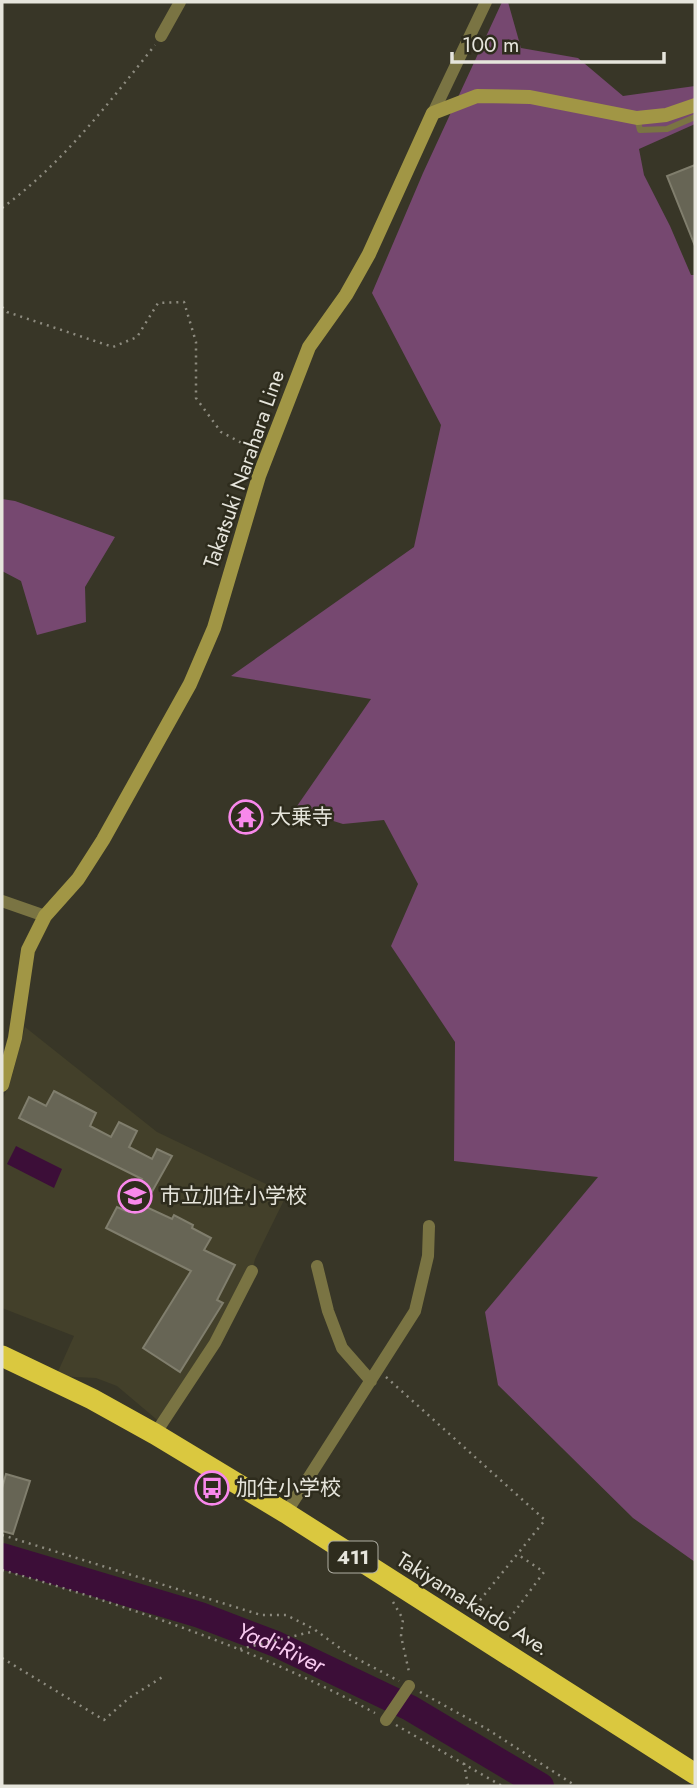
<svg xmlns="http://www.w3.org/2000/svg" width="697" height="1788" viewBox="0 0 697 1788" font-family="Jost,'Noto Sans JP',sans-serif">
<rect width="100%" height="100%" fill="#383627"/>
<!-- built -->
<path fill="#43402a" d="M 25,1027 L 157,1132 L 287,1194 L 255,1259 L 252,1271 L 162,1424 L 117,1386 L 96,1378 L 56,1376 L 74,1336 L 2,1308 L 2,1102 L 12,1076 Z"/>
<!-- green -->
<path fill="#764870" d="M 502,2 L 508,2 L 521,48 L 578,58 L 623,96 L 695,86 L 695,124 L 639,149 L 644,175 L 670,226 L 691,275 L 695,275 L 695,1562 L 633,1518 L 498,1385 L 485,1312 L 598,1177 L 454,1161 L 455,1042 L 391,946 L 418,884 L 384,820 L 343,824 L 295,809 L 371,699 L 231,676 L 414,547 L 441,425 L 372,293 L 423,173 Z
M 2,499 L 15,501 L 115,537 L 85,587 L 86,622 L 37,635 L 21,581 L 2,571 Z"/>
<!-- water -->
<path fill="#3c0e38" d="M 16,1146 L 62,1169 L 54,1188 L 7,1164 Z"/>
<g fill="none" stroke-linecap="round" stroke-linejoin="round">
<!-- river -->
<path stroke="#3c0e38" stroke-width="26" id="s1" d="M 2,1556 L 200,1615 L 276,1644 L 410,1708 L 541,1786"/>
</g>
<!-- building -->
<path fill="#676555" stroke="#807e6d" stroke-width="2" d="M 695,165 L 695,246 L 667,176 Z
M 54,1091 L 96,1113 L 90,1126 L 111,1137 L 119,1122 L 137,1131 L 129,1147 L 152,1159 L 157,1149 L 172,1156 L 144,1206 L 172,1219 L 174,1215 L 193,1225 L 192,1228 L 211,1238 L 204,1250 L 235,1265 L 217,1300 L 223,1303 L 180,1372 L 143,1348 L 191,1271 L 106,1228 L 117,1207 L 126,1211 L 142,1179 L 19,1118 L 29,1097 L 46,1106 Z
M 6,1474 L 30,1481 L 13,1534 L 2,1531 L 2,1488 Z"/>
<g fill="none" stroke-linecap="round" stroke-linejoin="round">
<!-- path -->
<path stroke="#8d8b7f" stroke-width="2.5" stroke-dasharray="2 5" stroke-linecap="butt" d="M 2,208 C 63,163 108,104 155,45
M 2,307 L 7,312 L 113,347 L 137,337 L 158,303 L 184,302 L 196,342 L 196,398 L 221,432 L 255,450
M 386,1377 L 545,1520 L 472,1610
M 2,1535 L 261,1615 L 286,1615 L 314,1629 L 348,1654 L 399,1681
M 2,1570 C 131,1607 257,1649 375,1713
M 393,1602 L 403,1619 L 401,1636 L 409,1672
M 501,1630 L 544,1572 L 517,1554
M 240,1649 L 315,1631
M 2,1658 L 104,1720 L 129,1698 L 164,1676
M 420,1692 L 487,1729 L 576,1786
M 396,1725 L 502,1786
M 464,1763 L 468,1786"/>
<!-- lane -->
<path stroke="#7a7443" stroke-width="6" d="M 637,118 L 640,130 L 667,129 L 695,117"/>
<!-- street -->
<path stroke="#7a7443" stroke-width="12" d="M 161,36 L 180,2
M 433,113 L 486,2
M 2,901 L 45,916
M 317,1266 L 328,1311 L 342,1348 L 371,1381
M 155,1434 L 215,1343 L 252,1271
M 286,1513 L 415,1311 L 428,1256 L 429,1226
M 386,1720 L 409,1686"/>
<!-- secondary -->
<path stroke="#a19645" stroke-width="14" d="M 2,1085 L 15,1038 L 28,950 L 45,916 L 78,879 L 103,840 L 190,684 L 214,628 L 259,476 L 309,347 L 346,295 L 369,254 L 433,113 L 477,96 L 530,97 L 637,118 L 666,115 L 695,105"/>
<!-- highway -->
<path stroke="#dac83f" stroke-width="21" d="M 2,1356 L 92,1399 L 155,1434 L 286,1513 L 695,1774"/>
</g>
<!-- icons -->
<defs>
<symbol id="temple-ring" viewBox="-11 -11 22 22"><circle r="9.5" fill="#2e2c1d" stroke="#f888eb" stroke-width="1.5"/><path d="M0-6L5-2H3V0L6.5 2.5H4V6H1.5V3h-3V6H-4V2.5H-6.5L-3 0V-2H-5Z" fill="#f888eb"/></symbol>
<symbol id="school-ring" viewBox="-11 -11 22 22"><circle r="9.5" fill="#2e2c1d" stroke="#f888eb" stroke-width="1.5"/><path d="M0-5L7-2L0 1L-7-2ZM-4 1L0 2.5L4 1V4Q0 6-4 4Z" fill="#f888eb"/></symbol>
<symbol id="bus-ring" viewBox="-11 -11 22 22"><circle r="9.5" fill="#2e2c1d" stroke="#f888eb" stroke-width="1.5"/><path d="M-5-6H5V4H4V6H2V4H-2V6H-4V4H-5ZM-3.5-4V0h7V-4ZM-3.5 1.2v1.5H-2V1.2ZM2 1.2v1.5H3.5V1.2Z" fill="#f888eb"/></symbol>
</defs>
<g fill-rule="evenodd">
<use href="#temple-ring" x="227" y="798" width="38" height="38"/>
<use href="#school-ring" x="116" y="1177" width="38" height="38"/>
<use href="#bus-ring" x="193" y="1469" width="38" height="38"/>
</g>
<g text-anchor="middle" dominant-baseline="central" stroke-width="5" stroke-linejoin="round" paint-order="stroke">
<!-- shield labels -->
<rect fill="#2e2c1d" stroke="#afaea3" stroke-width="2" x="328.5" y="1541.5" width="49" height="31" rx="5"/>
<g font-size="19" font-weight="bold" fill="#e6e5dc">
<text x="353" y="1557">411</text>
</g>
<!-- street labels -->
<g font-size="21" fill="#e6e5dc" stroke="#2e2c1d">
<text transform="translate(244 469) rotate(-71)">Takatsuki Narahara Line</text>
<text transform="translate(473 1604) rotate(32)">Takiyama-kaido Ave.</text>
</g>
<!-- poi labels -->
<g font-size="21" fill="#e6e5dc" stroke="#2e2c1d" text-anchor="start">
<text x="270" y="817">大乗寺</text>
<text x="160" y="1196">市立加住小学校</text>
<text x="236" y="1488">加住小学校</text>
</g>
<!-- water labels -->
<g font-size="23" font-style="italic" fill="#f8c9f0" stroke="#2e2c1d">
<text stroke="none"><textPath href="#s1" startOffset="294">Yadi-River</textPath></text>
</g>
</g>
<!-- border -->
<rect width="697" height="1788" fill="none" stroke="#e6e5dc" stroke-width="7"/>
<!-- scale -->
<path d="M452 52v10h212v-10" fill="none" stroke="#e6e5dc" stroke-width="3.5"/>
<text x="462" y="52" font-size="21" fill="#e6e5dc" stroke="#2e2c1d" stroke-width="5" paint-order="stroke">100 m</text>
</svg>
